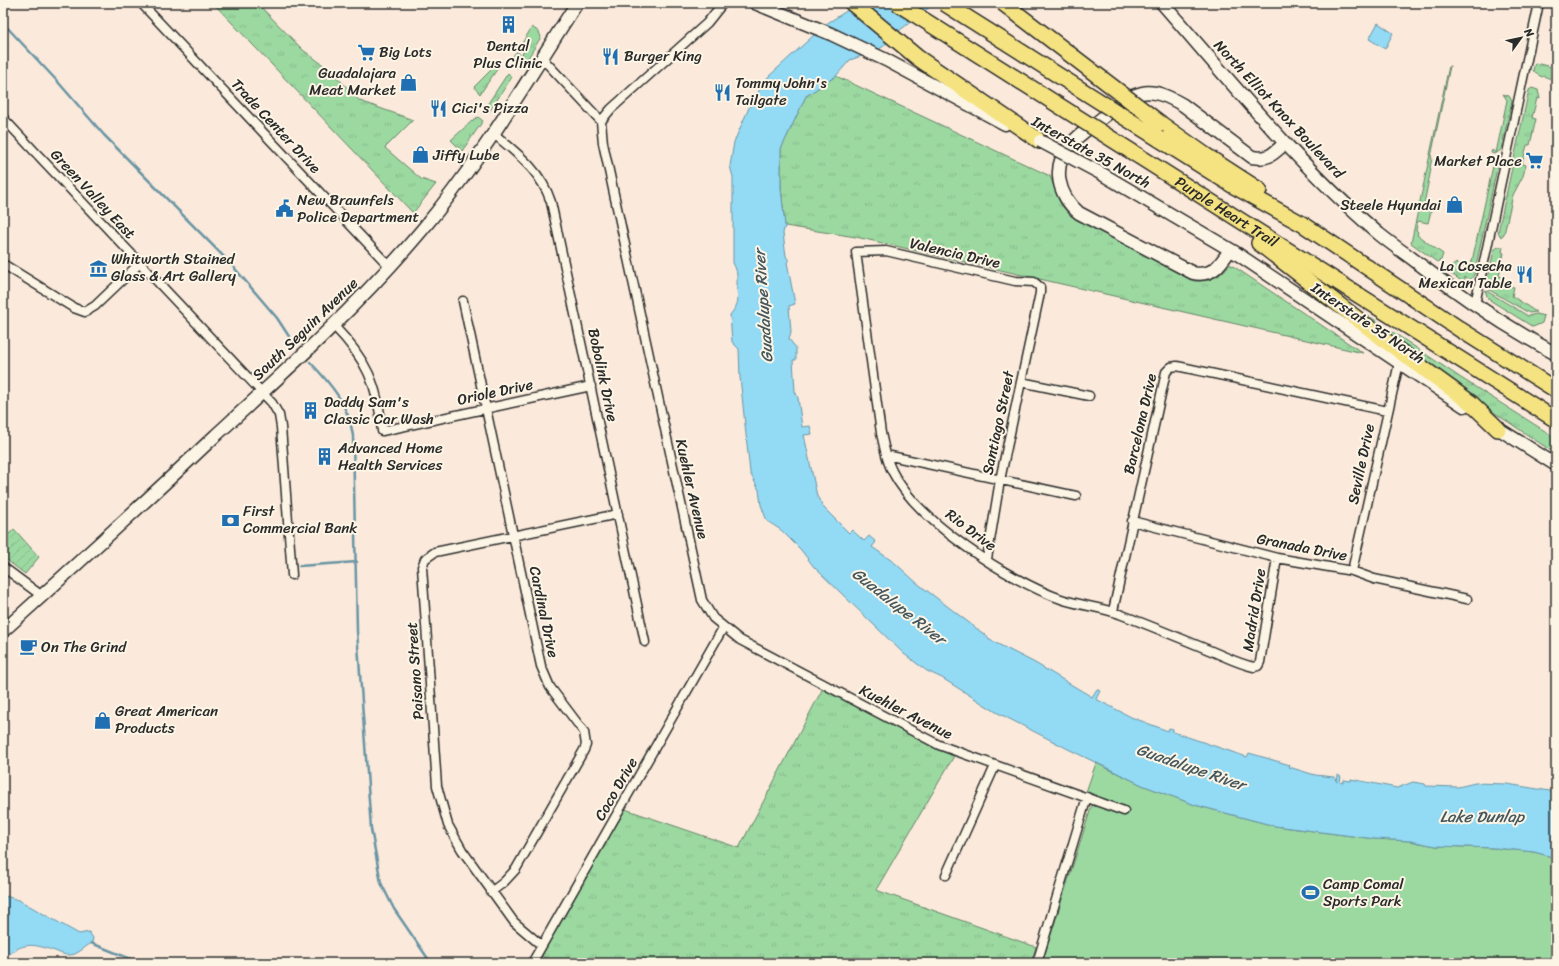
<svg xmlns="http://www.w3.org/2000/svg" width="1559" height="966" viewBox="0 0 1559 966" font-family="Sriracha,sans-serif">
<defs>
<pattern id="grass-tufts" width="24" height="20" patternUnits="userSpaceOnUse"><rect width="24" height="20" fill="#9cd9a1"/><path d="M3 7l-1-3M5 7V3M7 7l1-3M15 17l-1-3M17 17v-4M19 17l1-3" fill="none" stroke="#87ba8b"/></pattern>
<pattern id="garden-furrows" width="10" height="10" patternUnits="userSpaceOnUse"><rect width="10" height="10" fill="#9cd9a1"/><path d="M-1 1l2-2M0 10L10 0M9 11l2-2" fill="none" stroke="#87ba8b"/></pattern>
</defs>
<rect width="100%" height="100%" fill="#fbeadb"/>
<filter id="ink" filterUnits="userSpaceOnUse"><feTurbulence type="fractalNoise" baseFrequency=".025" numOctaves="2"/><feDisplacementMap in="SourceGraphic" scale="8" xChannelSelector="R" yChannelSelector="G"/><feConvolveMatrix kernelMatrix="1 2 1 2 8 2 1 2 1" color-interpolation-filters="sRGB"/></filter>
<g filter="url(#ink)">
<!-- grass -->
<path fill="url(#grass-tufts)" stroke="#648266" d="M 213,3 L 257,3 L 303,50 L 330,70 L 360,101 L 413,120 L 385,148 L 421,179 L 436,184 L 413,213 Z
M 532,27 L 539,32 L 541,37 L 523,66 L 517,68 L 510,60 L 517,51 L 521,56 L 524,51 L 521,45 Z
M 498,63 L 500,65 L 480,94 L 474,87 Z
M 1535,63 L 1556,68 L 1556,79 L 1548,78 L 1544,76 L 1542,77 L 1535,73 L 1533,70 Z
M 1449,66 L 1450,66 L 1431,157 L 1432,158 L 1430,168 L 1431,169 L 1423,209 L 1431,211 L 1428,223 L 1418,221 L 1416,230 L 1418,232 L 1417,235 L 1443,254 L 1441,260 L 1437,262 L 1411,243 Z
M 508,73 L 512,77 L 489,112 L 485,108 Z
M 836,76 L 1050,176 L 1061,205 L 1071,216 L 1194,281 C 1210,282 1220,277 1230,264 L 1363,353 L 856,237 L 785,226 L 781,188 L 781,149 L 806,96 Z
M 1532,88 L 1538,90 L 1540,99 L 1537,98 L 1532,118 L 1536,119 L 1530,145 L 1527,145 L 1522,164 L 1526,165 L 1523,176 L 1513,195 L 1504,234 L 1501,237 L 1498,232 L 1529,90 Z
M 1503,94 L 1509,96 L 1512,101 L 1501,150 L 1495,154 L 1491,153 L 1492,150 L 1496,153 L 1507,100 Z
M 478,117 L 483,121 L 462,151 L 451,140 L 473,120 Z
M 1490,162 L 1495,164 L 1497,168 L 1474,275 L 1470,280 L 1465,277 L 1464,279 L 1467,281 L 1463,282 L 1450,273 L 1449,269 L 1456,263 L 1470,270 L 1493,166 Z
M 1498,247 L 1503,247 L 1502,252 L 1504,253 L 1499,276 L 1505,278 L 1503,285 L 1514,287 L 1512,296 L 1536,312 L 1529,313 L 1486,288 L 1494,250 Z
M 1485,290 L 1528,316 L 1536,314 L 1544,316 L 1542,323 L 1533,327 L 1488,299 Z
M 1363,315 L 1372,318 L 1461,378 L 1556,438 L 1556,454 L 1450,383 Z
M 823,688 L 929,745 L 954,756 L 876,890 L 1036,947 L 1031,963 L 558,963 L 541,956 L 625,809 L 739,848 Z"/>
<!-- garden -->
<path fill="url(#garden-furrows)" stroke="#648266" d="M 14,529 L 39,557 L 25,574 L 3,557 L 3,533 L 7,536 Z"/>
<!-- pitch -->
<path fill="#9cd9a1" stroke="#648266" d="M 1096,763 L 1142,785 L 1195,805 L 1275,826 L 1375,839 L 1410,841 L 1436,846 L 1495,848 L 1534,852 L 1556,858 L 1556,963 L 1042,963 L 1091,808 L 1097,795 L 1086,792 Z"/>
<!-- water -->
<path fill="#93daf5" stroke="#6994a4" d="M 859,3 L 935,3 L 895,34 L 884,46 L 876,51 L 850,60 L 836,76 L 806,96 L 781,149 L 781,188 L 785,226 L 783,233 L 786,256 L 789,261 L 787,262 L 795,304 L 789,306 L 791,332 L 789,339 L 796,348 L 796,360 L 793,360 L 795,391 L 798,398 L 802,427 L 810,426 L 812,434 L 804,435 L 817,496 L 824,508 L 849,533 L 852,530 L 864,541 L 869,536 L 876,542 L 872,547 L 895,563 L 917,583 L 989,638 L 988,639 L 1035,663 L 1092,697 L 1097,689 L 1100,691 L 1096,699 L 1131,717 L 1168,731 L 1169,728 L 1173,729 L 1173,732 L 1247,757 L 1249,753 L 1290,765 L 1289,767 L 1315,775 L 1334,777 L 1337,782 L 1338,775 L 1341,777 L 1340,782 L 1343,783 L 1344,780 L 1351,781 L 1351,779 L 1397,788 L 1413,782 L 1425,784 L 1426,786 L 1458,787 L 1475,783 L 1507,784 L 1556,792 L 1556,858 L 1534,852 L 1495,848 L 1436,846 L 1410,841 L 1375,839 L 1275,826 L 1195,805 L 1142,785 L 1068,749 L 996,712 L 942,678 L 927,671 L 904,654 L 814,567 L 801,550 L 781,530 L 767,521 L 761,505 L 759,490 L 750,473 L 740,377 L 739,349 L 732,342 L 730,315 C 741,301 737,301 737,285 C 737,276 738,272 733,263 L 733,177 L 730,166 L 734,142 L 751,103 L 768,77 L 826,24 Z
M 1378,23 L 1393,33 L 1385,49 L 1369,39 Z
M 5,896 L 19,900 L 79,934 L 89,932 L 93,938 L 92,943 C 85,946 78,955 70,955 C 66,956 60,953 55,951 C 31,943 24,942 3,958 L 3,897 Z"/>
<g fill="none" stroke-linecap="round" stroke-linejoin="round">
<!-- stream -->
<path stroke="#6994a4" stroke-width="2.5" d="M 3,23 L 58,82 L 104,135 L 231,264 L 277,318 L 292,341
M 310,362 C 331,384 349,405 353,436 L 357,631 L 371,829 L 381,883 L 394,909 L 431,963
M 299,566 L 357,562
M 91,943 L 141,963"/>
<defs>
<path id="street" d="M 141,3 L 390,267
M 723,3 L 707,23 L 611,109 L 601,121 L 603,143 L 702,600 L 713,618 L 740,640 L 939,745 L 1124,811
M 542,58 L 601,121
M 3,118 L 272,403 L 279,415 L 281,427 L 292,575
M 494,134 C 518,154 541,171 551,202 L 645,642
M 3,264 L 74,308 L 85,312 L 95,306 L 139,264
M 463,301 L 541,666 L 550,687 L 584,732 L 586,745 L 584,750 L 516,869 L 504,882 L 491,892
M 1475,304 L 1539,3
M 334,326 C 366,359 378,384 382,431 L 591,386
M 1021,382 L 1089,396
M 886,455 L 1076,496
M 1132,521 L 1277,558 L 1352,571 L 1374,579 L 1467,599
M 987,559 L 1000,480 L 1040,293 L 1040,287 L 1034,282 L 1015,281 L 886,251 L 856,252 L 881,433 C 884,446 886,460 892,471 C 918,522 1008,580 1061,599 C 1081,606 1102,607 1122,615 C 1151,626 1180,638 1209,650 C 1224,656 1239,664 1254,667 L 1258,666 L 1260,662 L 1277,558
M 3,567 L 42,596
M 1352,571 L 1399,363
M 1113,611 L 1166,372 L 1171,367 L 1177,366 L 1387,411
M 946,875 L 995,766
M 541,945 L 514,922 L 462,850 L 448,825 L 437,786 L 422,567 L 425,559 L 435,552 L 618,514
M 532,963 L 723,628
M 1037,963 L 1087,797"/>
<path id="secondary" d="M 755,3 L 831,34 L 886,60 L 1005,124
M 1162,3 C 1231,82 1298,165 1379,234 C 1389,242 1400,250 1410,257 C 1456,293 1505,326 1556,354
M 1102,174 L 1236,253 L 1464,406
M 1230,250 C 1220,265 1212,277 1193,273 L 1079,213 C 1058,195 1051,167 1070,145 C 1078,135 1091,127 1101,119 C 1114,109 1125,97 1142,93 C 1156,90 1171,98 1183,105 L 1252,157 C 1269,160 1273,154 1285,143
M 1491,424 L 1556,465
M 3,631 C 74,567 145,502 215,436 C 287,370 359,305 422,230 C 481,160 527,80 577,3"/>
<g id="highway">
<path d="M 852,3 L 918,58 L 1040,141"/>
<path d="M 1161,124 L 1205,155 L 1259,190"/>
<path d="M 1159,139 L 1232,185 L 1304,225 L 1461,330 L 1556,390"/>
<path id="s1" d="M 1137,155 L 1556,420"/>
<path d="M 1259,243 L 1391,345 L 1471,403 L 1498,429"/>
</g>
</defs>
<!-- street casing -->
<use href="#street" stroke="#2b2b2b" stroke-width="11"/>
<!-- secondary casing -->
<use href="#secondary" stroke="#2b2b2b" stroke-width="15"/>
<!-- highway casing -->
<use href="#highway" stroke="#2b2b2b" stroke-width="18"/>
<!-- street -->
<use href="#street" stroke="#fcf5e5" stroke-width="8"/>
<!-- secondary -->
<use href="#secondary" stroke="#fcf5e5" stroke-width="12"/>
<!-- highway -->
<use href="#highway" stroke="#f5e382" stroke-width="15"/>
<defs>
<path id="secondary-bridge" d="M 1040,141 L 1102,174"/>
<path id="highway-bridge" d="M 897,3 L 1137,155
M 944,3 L 1159,139
M 1003,3 L 1161,124"/>
</defs>
<!-- secondary-bridge casing -->
<use href="#secondary-bridge" stroke="#2b2b2b" stroke-width="15" stroke-linecap="butt"/>
<!-- highway-bridge casing -->
<use href="#highway-bridge" stroke="#2b2b2b" stroke-width="18" stroke-linecap="butt"/>
<!-- secondary-bridge -->
<use href="#secondary-bridge" stroke="#fcf5e5" stroke-width="12"/>
<!-- highway-bridge -->
<use href="#highway-bridge" stroke="#f5e382" stroke-width="15"/>
</g>
</g>
<!-- icons -->
<defs>
<symbol id="building-bare" viewBox="-9 -9 18 18"><path d="M-4-6H4V6H1V3H-1V6H-4ZM-2.5-4.3h1.7v1.8h-1.7ZM.8-4.3h1.7v1.8H.8ZM-2.5-1h1.7V.8h-1.7ZM.8-1h1.7V.8H.8Z" fill="#1f6fb2" stroke="#fcf5e5" stroke-width="2.5" paint-order="stroke"/></symbol>
<symbol id="supermarket-bare" viewBox="-9 -9 18 18"><path d="M-6-5.5h2.5l.6 2H6L4.5 2H-2.5L-4.4-4H-6ZM-1.5 3.2a1.3 1.3 0 1 0 .1 0ZM3 3.2a1.3 1.3 0 1 0 .1 0Z" fill="#1f6fb2" stroke="#fcf5e5" stroke-width="2.5" paint-order="stroke"/></symbol>
<symbol id="restaurant-bare" viewBox="-9 -9 18 18"><path d="M-5-6h1v4h1v-4h1v4h1v-4h1v5L-1.5 .5V6h-2V.5L-5-1ZM5-6V6H3V1.5H1.5Q1.5-4 5-6Z" fill="#1f6fb2" stroke="#fcf5e5" stroke-width="2.5" paint-order="stroke"/></symbol>
<symbol id="shop-bare" viewBox="-9 -9 18 18"><path d="M-5-2.5h2.3a2.7 3.5 0 0 1 5.4 0H5L5.5 6h-11ZM-1.5-2.5h3a1.5 2.3 0 0 0-3 0Z" fill="#1f6fb2" stroke="#fcf5e5" stroke-width="2.5" paint-order="stroke"/></symbol>
<symbol id="civic-bare" viewBox="-9 -9 18 18"><path d="M-.6-6.5H3V-4.5H.6V-3L4-1V1h2V6H-6V1h2V-1L-.6-3ZM-1.2 2.5V6h2.4V2.5Z" fill="#1f6fb2" stroke="#fcf5e5" stroke-width="2.5" paint-order="stroke"/></symbol>
<symbol id="museum-bare" viewBox="-9 -9 18 18"><path d="M0-6L6-3V-2H-6V-3ZM-5-1h2V3h-2ZM-1-1h2V3h-2ZM3-1h2V3H3ZM-6 4H6V6H-6Z" fill="#1f6fb2" stroke="#fcf5e5" stroke-width="2.5" paint-order="stroke"/></symbol>
<symbol id="bank-bare" viewBox="-9 -9 18 18"><path d="M-6-4H6V4H-6ZM0-2.3a2.3 2.3 0 1 0 0 4.6a2.3 2.3 0 1 0 0-4.6Z" fill="#1f6fb2" stroke="#fcf5e5" stroke-width="2.5" paint-order="stroke"/></symbol>
<symbol id="cafe-bare" viewBox="-9 -9 18 18"><path d="M-5.5-4.5H6V0H3Q3 3.5 0 3.5H-2.5Q-5.5 3.5-5.5 0ZM3-3.2v2h1.7v-2ZM-6 4.5H4V6H-6Z" fill="#1f6fb2" stroke="#fcf5e5" stroke-width="2.5" paint-order="stroke"/></symbol>
<symbol id="stadium-bare" viewBox="-9 -9 18 18"><path d="M0-5a6.5 5 0 1 0 0 10a6.5 5 0 1 0 0-10ZM-3.5-1.8h7v3.6h-7Z" fill="#1f6fb2" stroke="#fcf5e5" stroke-width="2.5" paint-order="stroke"/></symbol>
</defs>
<g fill-rule="evenodd">
<use href="#building-bare" x="496" y="12" width="25" height="25"/>
<use href="#supermarket-bare" x="354" y="40" width="25" height="25"/>
<use href="#restaurant-bare" x="598" y="44" width="25" height="25"/>
<use href="#shop-bare" x="396" y="70" width="25" height="25"/>
<use href="#restaurant-bare" x="710" y="80" width="25" height="25"/>
<use href="#restaurant-bare" x="426" y="96" width="25" height="25"/>
<use href="#shop-bare" x="408" y="142" width="25" height="25"/>
<use href="#supermarket-bare" x="1522" y="148" width="25" height="25"/>
<use href="#shop-bare" x="1442" y="192" width="25" height="25"/>
<use href="#civic-bare" x="272" y="196" width="25" height="25"/>
<use href="#museum-bare" x="86" y="256" width="25" height="25"/>
<use href="#restaurant-bare" x="1512" y="262" width="25" height="25"/>
<use href="#building-bare" x="298" y="398" width="25" height="25"/>
<use href="#building-bare" x="312" y="444" width="25" height="25"/>
<use href="#bank-bare" x="218" y="508" width="25" height="25"/>
<use href="#cafe-bare" x="16" y="634" width="25" height="25"/>
<use href="#shop-bare" x="90" y="708" width="25" height="25"/>
<use href="#stadium-bare" x="1298" y="880" width="25" height="25"/>
</g>
<g text-anchor="middle" dominant-baseline="central" stroke-width="4" stroke-linejoin="round" paint-order="stroke">
<!-- poi labels -->
<g font-size="15" fill="#2b2b2b" stroke="#fcf5e5" text-anchor="start">
<text x="508" y="46" text-anchor="middle">Dental<tspan x="508" dy="17">Plus Clinic</tspan></text>
<text x="379" y="52">Big Lots</text>
<text x="624" y="56">Burger King</text>
<text x="396" y="73" text-anchor="end">Guadalajara<tspan x="396" dy="17">Meat Market</tspan></text>
<text x="735" y="83">Tommy John's<tspan x="735" dy="17">Tailgate</tspan></text>
<text x="452" y="108">Cici's Pizza</text>
<text x="433" y="155">Jiffy Lube</text>
<text x="1522" y="161" text-anchor="end">Market Place</text>
<text x="297" y="200">New Braunfels<tspan x="297" dy="17">Police Department</tspan></text>
<text x="1441" y="205" text-anchor="end">Steele Hyundai</text>
<text x="111" y="259">Whitworth Stained<tspan x="111" dy="17">Glass &amp; Art Gallery</tspan></text>
<text x="1512" y="266" text-anchor="end">La Cosecha<tspan x="1512" dy="17">Mexican Table</tspan></text>
<text x="324" y="402">Daddy Sam's<tspan x="324" dy="17">Classic Car Wash</tspan></text>
<text x="338" y="448">Advanced Home<tspan x="338" dy="17">Health Services</tspan></text>
<text x="243" y="511">First<tspan x="243" dy="17">Commercial Bank</tspan></text>
<text x="41" y="647">On The Grind</text>
<text x="115" y="711">Great American<tspan x="115" dy="17">Products</tspan></text>
<text x="1323" y="884">Camp Comal<tspan x="1323" dy="17">Sports Park</tspan></text>
</g>
<!-- street labels -->
<g font-size="15" fill="#2b2b2b" stroke="#fcf5e5">
<text transform="translate(1279 109) rotate(47)">North Elliot Knox Boulevard</text>
<text transform="translate(276 126) rotate(47)">Trade Center Drive</text>
<text transform="translate(1091 152) rotate(29)">Interstate 35 North</text>
<text transform="translate(93 194) rotate(47)">Green Valley East</text>
<text stroke="none"><textPath href="#s1" startOffset="106">Purple Heart Trail</textPath></text>
<text transform="translate(955 253) rotate(13)">Valencia Drive</text>
<text transform="translate(1368 323) rotate(34)">Interstate 35 North</text>
<text transform="translate(305 329) rotate(-44)">South Seguin Avenue</text>
<text transform="translate(603 375) rotate(78)">Bobolink Drive</text>
<text transform="translate(495 392) rotate(-12)">Oriole Drive</text>
<text transform="translate(998 423) rotate(-78)">Santiago Street</text>
<text transform="translate(1140 424) rotate(-77)">Barcelona Drive</text>
<text transform="translate(1361 464) rotate(-78)">Seville Drive</text>
<text transform="translate(692 489) rotate(77)">Kuehler Avenue</text>
<text transform="translate(971 530) rotate(37)">Rio Drive</text>
<text transform="translate(1302 547) rotate(11)">Granada Drive</text>
<text transform="translate(1254 610) rotate(-81)">Madrid Drive</text>
<text transform="translate(544 612) rotate(78)">Cardinal Drive</text>
<text transform="translate(415 671) rotate(-94)">Paisano Street</text>
<text transform="translate(906 712) rotate(27)">Kuehler Avenue</text>
<text transform="translate(616 789) rotate(-60)">Coco Drive</text>
</g>
<!-- water labels -->
<g font-size="16" font-style="italic" fill="#45575e" stroke="#fcf5e5">
<text transform="translate(763 306) rotate(-94)">Guadalupe River</text>
<text transform="translate(899 606) rotate(38)">Guadalupe River</text>
<text transform="translate(1191 767) rotate(19)">Guadalupe River</text>
<text x="1482" y="816">Lake Dunlap</text>
</g>
</g>
<!-- margin -->
<rect width="1559" height="966" fill="none" stroke="#fcf5e5" stroke-width="16"/>
<rect x="8" y="8" width="1543" height="950" fill="none" stroke="#2b2b2b" stroke-width="1.5" filter="url(#ink)"/>
<!-- north arrow -->
<g transform="translate(1521 38) rotate(57)" stroke="#fcf5e5" stroke-width="3" paint-order="stroke">
<path d="M0-3L7 15L0 10L-7 15Z" fill="#2b2b2b"/>
<text y="-6" font-size="11" font-weight="bold" text-anchor="middle" fill="#2b2b2b">N</text>
</g>
</svg>
